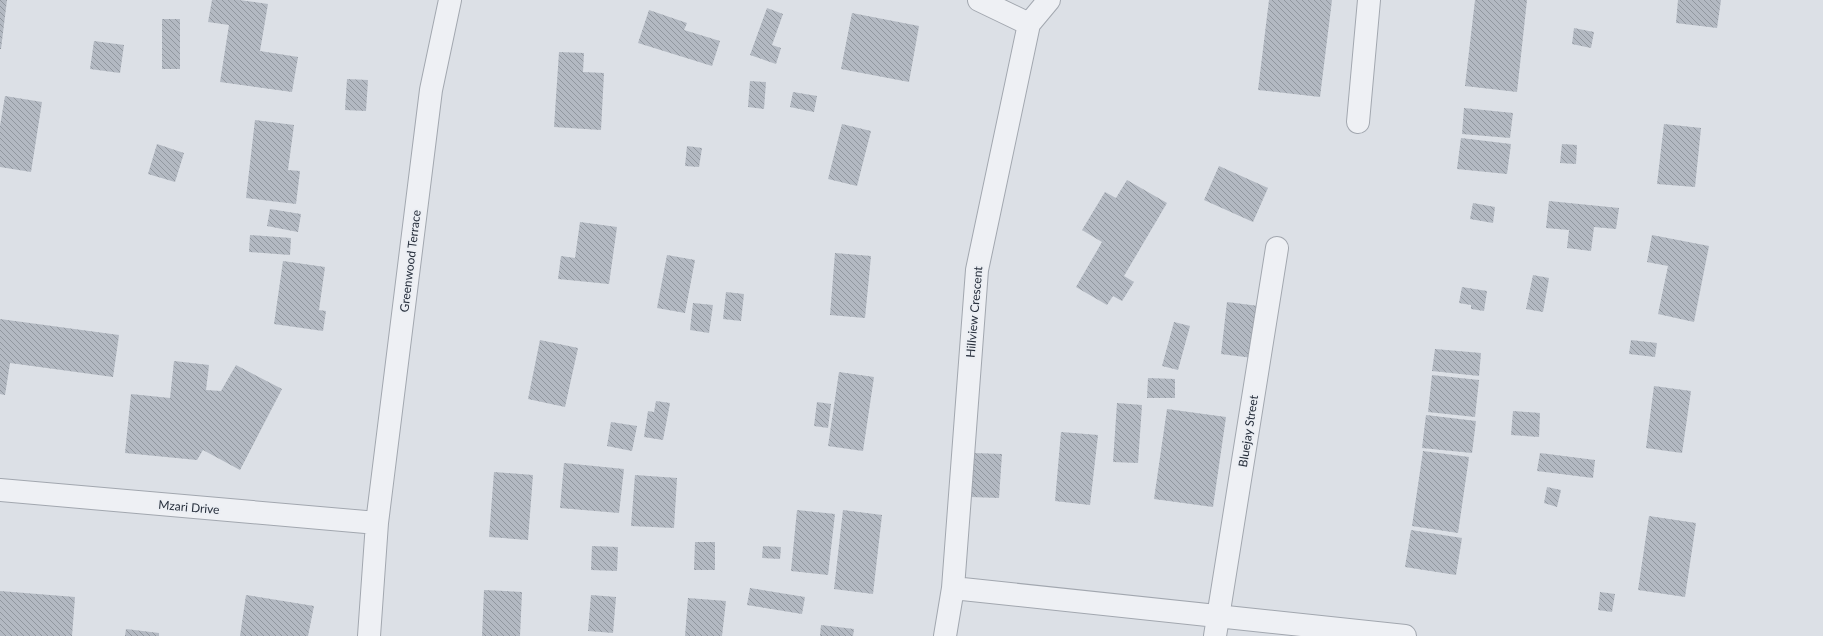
<svg xmlns="http://www.w3.org/2000/svg" width="1823" height="636" viewBox="0 0 1823 636" font-family="Lato,sans-serif">
<defs>
<pattern id="building-back-hatch" width="6" height="6" patternUnits="userSpaceOnUse"><rect width="6" height="6" fill="#b3b9c2"/><path d="M-1 5l2 2M0 0l6 6M5-1l2 2" fill="none" stroke="#91979f"/></pattern>
</defs>
<rect width="100%" height="100%" fill="#dce0e6"/>
<!-- building -->
<path fill="url(#building-back-hatch)" d="M 0,0 L 7,0 L 1,49 L 0,49 Z
M 212,0 L 239,0 L 268,4 L 260,51 L 298,57 L 292,92 L 220,82 L 229,25 L 208,22 Z
M 1269,0 L 1332,0 L 1320,97 L 1258,90 Z
M 1475,0 L 1527,0 L 1517,92 L 1465,86 Z
M 1678,0 L 1721,0 L 1717,28 L 1676,23 Z
M 767,8 L 783,14 L 772,45 L 781,48 L 776,64 L 750,55 Z
M 649,10 L 687,23 L 684,30 L 720,41 L 712,66 L 638,43 Z
M 852,13 L 919,26 L 909,82 L 841,69 Z
M 162,19 L 180,19 L 180,69 L 162,69 Z
M 1574,28 L 1594,32 L 1591,48 L 1572,44 Z
M 94,41 L 124,45 L 120,73 L 90,69 Z
M 559,52 L 584,53 L 583,72 L 604,73 L 601,130 L 554,127 Z
M 347,79 L 368,80 L 366,111 L 345,110 Z
M 750,81 L 766,82 L 764,109 L 748,107 Z
M 793,92 L 817,96 L 814,112 L 790,107 Z
M 5,96 L 42,102 L 31,172 L 0,167 L 0,126 Z
M 1464,108 L 1513,113 L 1510,138 L 1462,134 Z
M 255,120 L 294,125 L 288,170 L 300,171 L 296,204 L 246,198 Z
M 842,124 L 871,131 L 857,186 L 828,179 Z
M 1664,124 L 1701,128 L 1695,187 L 1657,184 Z
M 1461,138 L 1511,144 L 1507,174 L 1457,169 Z
M 157,144 L 184,153 L 175,182 L 148,174 Z
M 1562,144 L 1577,145 L 1576,164 L 1560,163 Z
M 687,146 L 702,148 L 699,167 L 685,166 Z
M 1219,166 L 1268,188 L 1253,222 L 1204,200 Z
M 1127,180 L 1167,203 L 1124,276 L 1134,282 L 1122,301 L 1113,296 L 1107,305 L 1076,287 L 1102,242 L 1082,230 L 1105,192 L 1116,198 Z
M 1549,201 L 1619,208 L 1616,229 L 1594,227 L 1591,251 L 1567,248 L 1569,230 L 1546,228 Z
M 1473,203 L 1495,207 L 1493,223 L 1470,219 Z
M 270,209 L 301,214 L 298,232 L 267,226 Z
M 580,222 L 617,227 L 609,284 L 558,279 L 561,256 L 575,258 Z
M 250,235 L 291,238 L 290,255 L 249,252 Z
M 1652,235 L 1709,246 L 1694,322 L 1658,314 L 1668,266 L 1647,262 Z
M 835,253 L 871,256 L 865,318 L 830,315 Z
M 667,255 L 695,260 L 685,313 L 657,308 Z
M 283,261 L 325,267 L 319,310 L 326,311 L 323,331 L 274,324 Z
M 1533,275 L 1549,278 L 1543,312 L 1526,309 Z
M 1462,287 L 1487,291 L 1484,311 L 1471,309 L 1471,305 L 1459,303 Z
M 726,292 L 744,294 L 741,321 L 723,319 Z
M 1227,302 L 1259,306 L 1253,358 L 1221,354 Z
M 693,303 L 713,305 L 709,333 L 690,330 Z
M 0,319 L 119,335 L 113,377 L 10,363 L 5,395 L 0,394 Z
M 1174,322 L 1190,326 L 1178,370 L 1162,366 Z
M 540,340 L 578,348 L 565,407 L 528,399 Z
M 1631,340 L 1657,343 L 1655,357 L 1629,354 Z
M 1435,349 L 1481,353 L 1479,376 L 1432,371 Z
M 174,361 L 209,365 L 206,390 L 221,391 L 236,365 L 282,389 L 240,470 L 203,450 L 197,460 L 125,453 L 131,394 L 170,398 Z
M 839,372 L 874,377 L 863,451 L 828,446 Z
M 1432,375 L 1479,380 L 1475,417 L 1428,412 Z
M 1148,378 L 1175,379 L 1175,398 L 1147,398 Z
M 1654,386 L 1691,391 L 1682,453 L 1646,448 Z
M 656,401 L 670,403 L 663,440 L 644,437 L 648,411 L 654,412 Z
M 817,402 L 831,404 L 828,428 L 814,426 Z
M 1117,403 L 1142,405 L 1138,463 L 1113,462 Z
M 1167,409 L 1226,417 L 1213,507 L 1154,499 Z
M 1513,411 L 1540,413 L 1539,437 L 1511,435 Z
M 1426,415 L 1476,421 L 1472,453 L 1422,448 Z
M 611,422 L 637,426 L 632,451 L 607,446 Z
M 1061,432 L 1098,435 L 1090,505 L 1055,501 Z
M 1423,451 L 1469,457 L 1458,533 L 1412,526 Z
M 974,453 L 1002,454 L 999,498 L 971,497 Z
M 1540,453 L 1595,460 L 1593,478 L 1537,471 Z
M 564,463 L 624,469 L 619,513 L 560,508 Z
M 494,472 L 533,475 L 528,540 L 489,537 Z
M 635,475 L 677,478 L 674,528 L 631,526 Z
M 1547,487 L 1561,490 L 1557,507 L 1544,503 Z
M 797,510 L 835,514 L 828,575 L 791,571 Z
M 843,510 L 882,515 L 873,594 L 834,589 Z
M 1649,516 L 1696,523 L 1685,597 L 1638,590 Z
M 1411,530 L 1462,538 L 1456,575 L 1405,567 Z
M 695,542 L 715,542 L 715,570 L 694,570 Z
M 592,546 L 618,547 L 617,571 L 591,570 Z
M 763,546 L 781,547 L 780,559 L 762,558 Z
M 750,588 L 805,597 L 802,614 L 747,605 Z
M 484,590 L 522,592 L 520,636 L 482,636 Z
M 0,591 L 75,597 L 72,636 L 0,636 Z
M 1600,592 L 1615,594 L 1612,612 L 1598,610 Z
M 246,595 L 314,606 L 308,636 L 240,636 Z
M 591,595 L 616,597 L 613,633 L 588,631 Z
M 688,598 L 726,601 L 722,636 L 685,636 Z
M 821,625 L 854,629 L 853,636 L 820,636 Z
M 126,629 L 159,633 L 159,636 L 125,636 Z"/>
<g fill="none" stroke-linecap="round" stroke-linejoin="round">
<defs>
<path id="minor" d="M 979,0 L 1029,24
M 1358,122 L 1369,0
M 0,490 L 377,523
M 953,588 L 1405,636
M 369,636 L 377,523 L 431,90 L 450,0
M 945,636 L 953,588 L 977,270 L 1029,24 L 1049,0
M 1215,636 L 1277,248"/>
</defs>
<!-- minor casing -->
<use href="#minor" stroke="#a2a7af" stroke-width="24"/>
<!-- minor -->
<use href="#minor" stroke="#eef0f4" stroke-width="22"/>
</g>
<g text-anchor="middle" dominant-baseline="central" stroke-width="3.5" stroke-linejoin="round" paint-order="stroke">
<!-- street labels -->
<g font-size="12" fill="#262e3b" stroke="#ebeef3">
<text transform="translate(410 261) rotate(-83)">Greenwood Terrace</text>
<text transform="translate(974 312) rotate(-85)">Hillview Crescent</text>
<text transform="translate(1248 431) rotate(-81)">Bluejay Street</text>
<text transform="translate(189 507) rotate(5)">Mzari Drive</text>
</g>
</g>
</svg>
